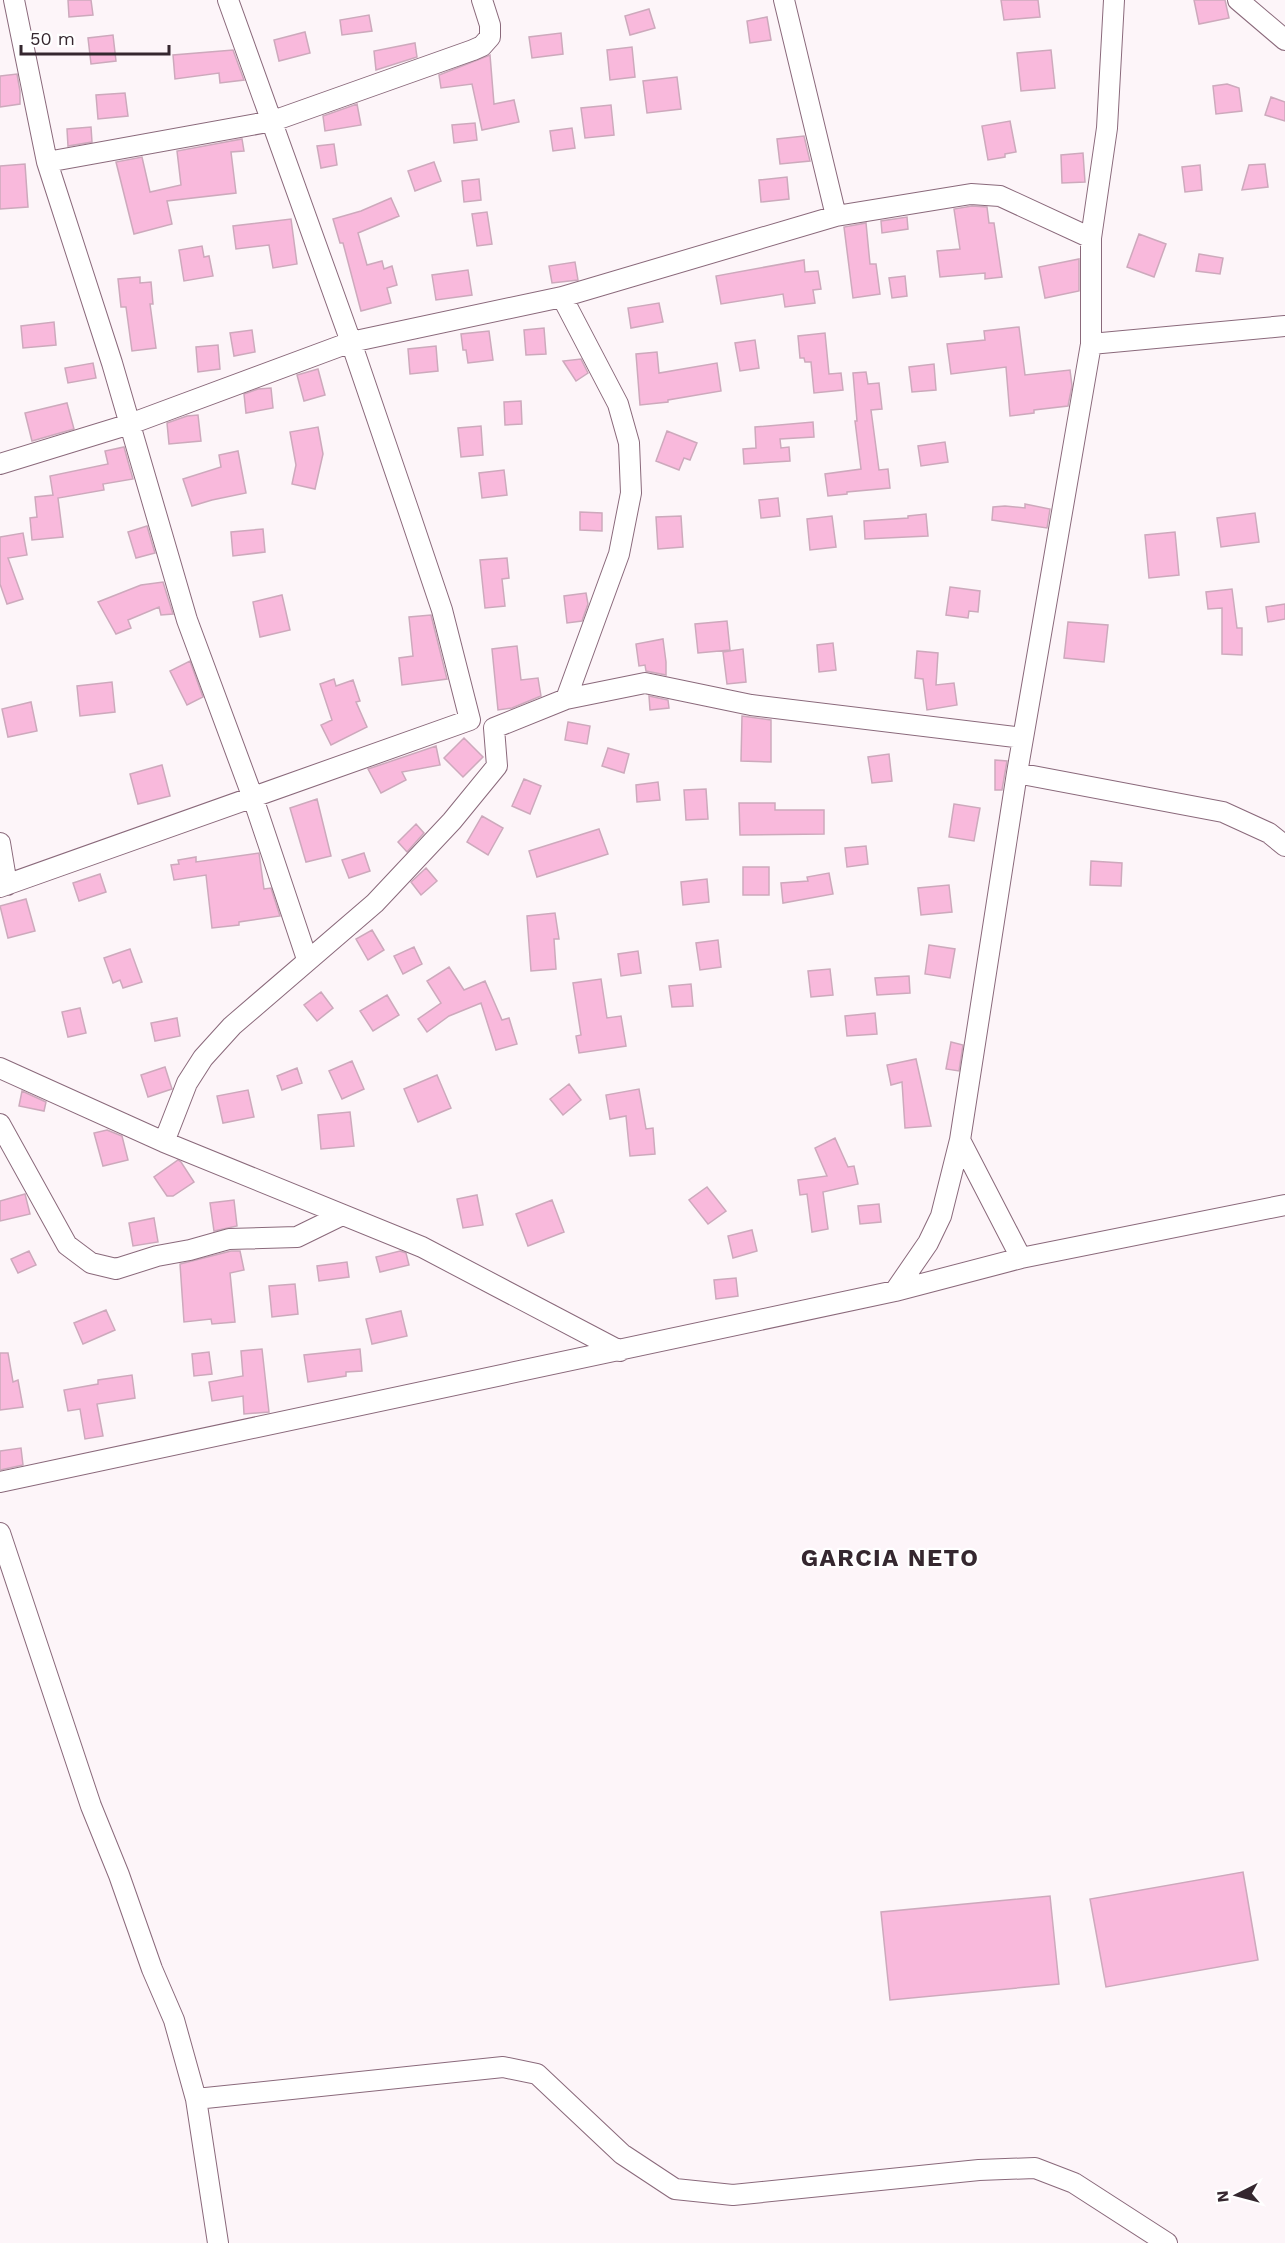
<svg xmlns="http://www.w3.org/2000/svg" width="1285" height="2243" viewBox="0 0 1285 2243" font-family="'Work Sans',sans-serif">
<rect width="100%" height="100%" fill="#fdf5f9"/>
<!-- building -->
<path fill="#f9b9dc" stroke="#cda9bc" stroke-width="1.5" d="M 68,0 L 91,0 L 93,15 L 69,17 Z
M 1001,0 L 1038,0 L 1040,17 L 1004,20 Z
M 1194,0 L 1225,0 L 1229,18 L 1199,24 Z
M 649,9 L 655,28 L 630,35 L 625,16 Z
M 369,15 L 372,31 L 342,35 L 340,20 Z
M 767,17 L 771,40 L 750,43 L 747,21 Z
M 305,32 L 310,53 L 279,61 L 274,40 Z
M 561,33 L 563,54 L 532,58 L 529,37 Z
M 113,35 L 116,61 L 91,64 L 88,38 Z
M 415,43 L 417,57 L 376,70 L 374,51 Z
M 632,47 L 635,77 L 610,80 L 607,50 Z
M 233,50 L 244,80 L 220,83 L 219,73 L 175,79 L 173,55 Z
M 1051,50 L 1055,88 L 1021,91 L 1017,53 Z
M 490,55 L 494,104 L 514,100 L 519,122 L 482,130 L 472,84 L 441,88 L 439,75 Z
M 17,74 L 20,91 L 20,104 L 0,107 L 0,76 Z
M 677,77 L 681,109 L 647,113 L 643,81 Z
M 1227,84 L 1239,88 L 1242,111 L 1216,114 L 1213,86 Z
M 125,93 L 128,116 L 98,119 L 96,95 Z
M 1271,97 L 1285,102 L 1285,121 L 1265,115 Z
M 357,104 L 361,125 L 325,131 L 323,116 Z
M 611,105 L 614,135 L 585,138 L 581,108 Z
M 1010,121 L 1016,152 L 1005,154 L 1005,157 L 988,160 L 982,126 Z
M 475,123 L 477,140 L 454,143 L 452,125 Z
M 91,127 L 92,142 L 68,146 L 67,129 Z
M 572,128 L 575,148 L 553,151 L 550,131 Z
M 804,136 L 810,161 L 780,164 L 777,139 Z
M 242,139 L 244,151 L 231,152 L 236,193 L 167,201 L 172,224 L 134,234 L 116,162 L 142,157 L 150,192 L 181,185 L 177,151 Z
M 334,144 L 337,165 L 321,168 L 317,146 Z
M 1083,153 L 1085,182 L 1062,183 L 1061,155 Z
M 434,162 L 441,181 L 415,191 L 408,171 Z
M 25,164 L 28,207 L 0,209 L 0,166 Z
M 1265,164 L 1268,187 L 1242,190 L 1249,165 Z
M 1200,165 L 1202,190 L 1185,192 L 1182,167 Z
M 787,177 L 789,199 L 761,202 L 759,180 Z
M 479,179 L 481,200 L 464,202 L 462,181 Z
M 391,198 L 399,216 L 358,233 L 367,265 L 382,261 L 384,269 L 392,266 L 397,285 L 387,288 L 391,303 L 361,311 L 343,243 L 340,243 L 333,219 L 361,211 Z
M 972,206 L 987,207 L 989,223 L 994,223 L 1002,277 L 985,279 L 985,273 L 940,277 L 937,251 L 960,249 L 954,209 Z
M 487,212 L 492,244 L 477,246 L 472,214 Z
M 907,217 L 908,229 L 882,233 L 881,221 Z
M 291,219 L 297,264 L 273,268 L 269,245 L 236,249 L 233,226 Z
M 866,223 L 870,264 L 876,264 L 880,294 L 853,298 L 844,227 Z
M 1139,234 L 1166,244 L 1154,277 L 1127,267 Z
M 202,246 L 204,257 L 209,256 L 213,276 L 184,281 L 179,250 Z
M 1199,254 L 1223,258 L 1220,274 L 1196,271 Z
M 1079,259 L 1079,291 L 1045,298 L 1039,267 Z
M 804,260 L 805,272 L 818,271 L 821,289 L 813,290 L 815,303 L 785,307 L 783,294 L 721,304 L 716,276 Z
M 575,262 L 578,280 L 552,283 L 549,266 Z
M 468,270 L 472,295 L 436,300 L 432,275 Z
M 905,276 L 907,296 L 892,298 L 889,278 Z
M 140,277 L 140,283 L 151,282 L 153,304 L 150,304 L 156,348 L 132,351 L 126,307 L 121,307 L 118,279 Z
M 659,303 L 663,322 L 631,328 L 628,308 Z
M 54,322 L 56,345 L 23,348 L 21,326 Z
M 1019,327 L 1025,375 L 1070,370 L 1072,386 L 1068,406 L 1034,410 L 1034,413 L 1010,416 L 1006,367 L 951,374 L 947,344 L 985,340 L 984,331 Z
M 544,328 L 546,354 L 526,355 L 524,330 Z
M 252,330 L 255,352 L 234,356 L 230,333 Z
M 489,331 L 493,360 L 468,363 L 466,350 L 463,350 L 461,334 Z
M 825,333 L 829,374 L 841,373 L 843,390 L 814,393 L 811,362 L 805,362 L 804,358 L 800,358 L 798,336 Z
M 755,340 L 759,368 L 740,371 L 735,343 Z
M 218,345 L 220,369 L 198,372 L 196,347 Z
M 436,346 L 438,371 L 410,374 L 408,349 Z
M 657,352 L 659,373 L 717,363 L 721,391 L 668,400 L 668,402 L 640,405 L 636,354 Z
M 581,359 L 588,373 L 576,381 L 563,361 Z
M 93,363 L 96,378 L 68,383 L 65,368 Z
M 934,364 L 936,390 L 912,392 L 909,367 Z
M 318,369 L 325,395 L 304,401 L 297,375 Z
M 866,372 L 868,384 L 879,383 L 882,409 L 871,410 L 879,470 L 888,469 L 890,488 L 847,492 L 847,494 L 828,496 L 825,474 L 861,469 L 855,421 L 857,421 L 853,373 Z
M 271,388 L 273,408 L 246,413 L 244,394 L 258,389 Z
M 521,401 L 522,424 L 505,425 L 504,402 Z
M 67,403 L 74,429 L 32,441 L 25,413 Z
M 198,415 L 201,441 L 169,444 L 167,423 L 187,416 Z
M 813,422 L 814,437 L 780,439 L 781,448 L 789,447 L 790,461 L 744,464 L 743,449 L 756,448 L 755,427 Z
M 481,426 L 483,455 L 461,457 L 458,428 Z
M 318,427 L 323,454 L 315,489 L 292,484 L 296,465 L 290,432 Z
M 667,431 L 697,443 L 690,460 L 684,458 L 679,470 L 656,461 Z
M 945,442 L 948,462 L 921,466 L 918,446 Z
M 124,447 L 133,479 L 103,484 L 104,490 L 58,498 L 63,537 L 32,540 L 30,518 L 37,517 L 35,497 L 53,495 L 50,476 L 108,464 L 105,451 Z
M 238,451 L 246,493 L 212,500 L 192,506 L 183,479 L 221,467 L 219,455 Z
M 504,470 L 507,495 L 482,498 L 479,473 Z
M 778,498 L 780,516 L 761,518 L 759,500 Z
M 1025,504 L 1050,509 L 1047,528 L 992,520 L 993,507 L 1005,506 L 1025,508 Z
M 580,512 L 602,513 L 602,531 L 580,530 Z
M 1255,513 L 1259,542 L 1221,547 L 1217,518 Z
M 926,514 L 928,536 L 865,539 L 864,521 L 908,518 L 908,516 Z
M 681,516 L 683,547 L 658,549 L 656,517 Z
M 832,516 L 836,547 L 810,550 L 807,519 Z
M 147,526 L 155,553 L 136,558 L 128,532 Z
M 263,529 L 265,552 L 233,556 L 231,532 Z
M 1175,532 L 1179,575 L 1149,578 L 1145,535 Z
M 23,533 L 27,555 L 8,558 L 23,599 L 7,604 L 0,584 L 0,537 Z
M 507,558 L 509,578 L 502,579 L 505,606 L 485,608 L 480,560 Z
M 163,582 L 173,614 L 161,615 L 159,607 L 128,620 L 131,628 L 116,634 L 98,602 L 141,585 Z
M 950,587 L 980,591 L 978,612 L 969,611 L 968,618 L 946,615 Z
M 1232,589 L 1237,628 L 1242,628 L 1242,655 L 1222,654 L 1222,608 L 1208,609 L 1206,592 Z
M 586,593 L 588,604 L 582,621 L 567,623 L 564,596 Z
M 282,595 L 290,630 L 260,637 L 253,602 Z
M 1285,604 L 1285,619 L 1268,622 L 1266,607 Z
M 431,615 L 447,679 L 402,685 L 399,658 L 413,656 L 409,617 Z
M 727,621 L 730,650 L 698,653 L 695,624 Z
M 1068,622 L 1108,625 L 1104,662 L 1064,658 Z
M 663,639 L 666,662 L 666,675 L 646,671 L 645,665 L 639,666 L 636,644 Z
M 833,643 L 836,670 L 819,672 L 817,645 Z
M 517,646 L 521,680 L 538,678 L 541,696 L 512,708 L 498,710 L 492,649 Z
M 743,649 L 746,682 L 727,684 L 723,652 Z
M 917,651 L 938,653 L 936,685 L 954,683 L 957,705 L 927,710 L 923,679 L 915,678 Z
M 190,661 L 203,697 L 187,705 L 170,671 Z
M 334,679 L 336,686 L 353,680 L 360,701 L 356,702 L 367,727 L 331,745 L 321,725 L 332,720 L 320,684 Z
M 112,682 L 115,712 L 80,716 L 77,686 Z
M 649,696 L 668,700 L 669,708 L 650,710 Z
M 31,702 L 37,731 L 8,737 L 2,709 Z
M 742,716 L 771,720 L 771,762 L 741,761 Z
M 568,722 L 590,726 L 587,744 L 565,740 Z
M 464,738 L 483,757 L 463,777 L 444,758 Z
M 436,746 L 440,765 L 402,772 L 406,780 L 381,793 L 368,769 Z
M 608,748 L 629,754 L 624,773 L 602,766 Z
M 889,754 L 892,781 L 872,783 L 868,757 Z
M 995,760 L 1007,761 L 1002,790 L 995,790 Z
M 162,765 L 170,796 L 138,804 L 130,774 Z
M 524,779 L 541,786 L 530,814 L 512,806 Z
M 658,782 L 660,800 L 637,802 L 636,785 Z
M 706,789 L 708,819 L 686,820 L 684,790 Z
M 317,799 L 331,856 L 306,862 L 290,808 Z
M 739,803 L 775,803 L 775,810 L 824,810 L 824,834 L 740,835 Z
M 954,804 L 980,808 L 974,841 L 949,837 Z
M 482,816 L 503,828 L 488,855 L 467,842 Z
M 416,824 L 424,833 L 407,852 L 398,842 Z
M 599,829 L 608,854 L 537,877 L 529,851 Z
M 866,846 L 868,864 L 847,867 L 845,848 Z
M 259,853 L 264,889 L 271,888 L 280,916 L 239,922 L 239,925 L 212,928 L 206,875 L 174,880 L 171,865 L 179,864 L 178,860 L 196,857 L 196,862 Z
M 364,853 L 370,871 L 349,878 L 342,860 Z
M 1091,861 L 1122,863 L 1121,886 L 1090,885 Z
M 743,867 L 769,867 L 769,895 L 743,895 Z
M 426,868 L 437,881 L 421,895 L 411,882 Z
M 829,873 L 833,894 L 783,903 L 781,883 L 808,881 L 807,877 Z
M 100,874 L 106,892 L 79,901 L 73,883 Z
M 707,879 L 709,902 L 683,905 L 681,882 Z
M 949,885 L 952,912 L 921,915 L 918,888 Z
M 26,899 L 35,931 L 8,938 L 0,906 Z
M 555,913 L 559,939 L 554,939 L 556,969 L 531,971 L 527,916 Z
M 372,930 L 384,950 L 368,960 L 356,939 Z
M 718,940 L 721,967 L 700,970 L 696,943 Z
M 929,945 L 955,949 L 950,978 L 925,974 Z
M 414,947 L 422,964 L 403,974 L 394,956 Z
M 130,949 L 142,982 L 123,988 L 120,980 L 113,983 L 104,958 Z
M 638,951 L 641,973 L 621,976 L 618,954 Z
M 449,967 L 464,990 L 485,981 L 502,1020 L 509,1018 L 517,1044 L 496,1050 L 481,1003 L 449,1016 L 427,1032 L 418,1019 L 441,1003 L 427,981 Z
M 830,969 L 833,995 L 811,997 L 808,971 Z
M 909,976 L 910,993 L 877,995 L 875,978 Z
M 601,979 L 607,1018 L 621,1016 L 626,1046 L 579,1053 L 576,1036 L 581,1035 L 573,983 Z
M 691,984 L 693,1006 L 672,1007 L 669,986 Z
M 321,992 L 333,1008 L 317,1021 L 304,1005 Z
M 387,995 L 399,1015 L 373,1031 L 360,1011 Z
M 80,1008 L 86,1033 L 68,1037 L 62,1012 Z
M 875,1013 L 877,1034 L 847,1036 L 845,1016 Z
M 177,1018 L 180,1036 L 155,1041 L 151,1023 Z
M 951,1042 L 963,1045 L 959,1071 L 946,1069 Z
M 916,1059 L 931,1126 L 905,1128 L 902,1082 L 891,1085 L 887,1065 Z
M 352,1061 L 364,1089 L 342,1099 L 329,1071 Z
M 165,1067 L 172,1089 L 148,1097 L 141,1075 Z
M 297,1068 L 302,1083 L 282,1090 L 277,1076 Z
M 437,1075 L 451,1108 L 418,1122 L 404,1089 Z
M 569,1084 L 581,1100 L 563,1115 L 550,1099 Z
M 639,1089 L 646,1129 L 653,1128 L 655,1154 L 630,1156 L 626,1116 L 610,1119 L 606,1095 Z
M 248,1090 L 254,1117 L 223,1123 L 217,1096 Z
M 22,1091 L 46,1102 L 44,1111 L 19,1106 Z
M 350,1112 L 354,1146 L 321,1149 L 318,1115 Z
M 107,1130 L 122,1136 L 128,1160 L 103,1166 L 94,1133 Z
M 835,1138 L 848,1167 L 854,1166 L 858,1184 L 823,1192 L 828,1229 L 812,1232 L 807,1194 L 800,1195 L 798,1180 L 827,1176 L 815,1148 Z
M 178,1160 L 181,1162 L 194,1182 L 173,1196 L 167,1196 L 154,1177 Z
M 707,1187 L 726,1211 L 708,1224 L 689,1200 Z
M 25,1194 L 30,1214 L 0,1221 L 0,1201 Z
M 477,1195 L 483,1225 L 463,1228 L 457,1199 Z
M 234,1200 L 237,1226 L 214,1231 L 210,1203 Z
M 552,1200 L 564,1232 L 528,1246 L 516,1214 Z
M 879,1204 L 881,1222 L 860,1224 L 858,1206 Z
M 154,1218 L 158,1242 L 133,1246 L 129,1223 Z
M 752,1230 L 757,1251 L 733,1258 L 728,1236 Z
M 29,1251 L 36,1265 L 18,1273 L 11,1259 Z
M 231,1251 L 240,1251 L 244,1270 L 230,1273 L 235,1322 L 212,1324 L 211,1319 L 184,1322 L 180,1264 Z
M 400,1251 L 406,1253 L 409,1265 L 380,1272 L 376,1257 Z
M 347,1262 L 349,1277 L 319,1281 L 317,1266 Z
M 736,1278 L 738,1296 L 716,1299 L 714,1280 Z
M 295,1284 L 298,1314 L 272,1317 L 269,1286 Z
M 106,1310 L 115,1330 L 83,1344 L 74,1323 Z
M 401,1311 L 407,1336 L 372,1344 L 366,1319 Z
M 262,1349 L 269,1412 L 244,1414 L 243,1396 L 212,1401 L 209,1382 L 243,1376 L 241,1351 Z
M 360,1349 L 362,1371 L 346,1372 L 346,1376 L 308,1382 L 304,1355 Z
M 209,1352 L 212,1374 L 194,1376 L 192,1354 Z
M 0,1353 L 8,1353 L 13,1382 L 18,1380 L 23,1407 L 0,1410 Z
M 132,1375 L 135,1398 L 97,1404 L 103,1436 L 85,1439 L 80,1409 L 68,1411 L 64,1390 L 98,1384 L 98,1380 Z
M 21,1448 L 23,1465 L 0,1470 L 0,1451 Z
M 1243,1872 L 1258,1960 L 1106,1987 L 1090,1899 Z
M 1050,1896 L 1059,1984 L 890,2000 L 881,1912 Z"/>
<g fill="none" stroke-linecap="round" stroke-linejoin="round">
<defs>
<path id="minor" d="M 14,0 L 47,162 L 112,363 L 187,620 L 253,798 L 307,959
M 784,0 L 836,216
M 1238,0 L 1285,40
M 47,162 L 273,121 L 473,50 L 482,46 L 490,37 L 490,25 L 482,0
M 1091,344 L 1285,326
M 0,464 L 130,424 L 351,342 L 562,297 L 836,216 L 971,194 L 1000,196 L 1091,238
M 566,699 L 645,683 L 751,705 L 1023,738
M 1017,773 L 1223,812 L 1269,833 L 1285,846
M 0,843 L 7,885
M 0,887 L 470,720 L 442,610 L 409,512 L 351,342 L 228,0
M 0,1068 L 164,1142 L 422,1247 L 620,1351
M 0,1124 L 67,1245 L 91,1263 L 116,1269 L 157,1256 L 190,1250 L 229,1239 L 297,1237 L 342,1215
M 960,1140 L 1021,1258
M 164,1142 L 187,1083 L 203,1058 L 232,1026 L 375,903 L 452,821 L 497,766 L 494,728 L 566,699 L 619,554 L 631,493 L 629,443 L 618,404 L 562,297
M 895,1291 L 928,1243 L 941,1216 L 960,1140 L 1017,773 L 1091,344 L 1091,238 L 1107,128 L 1114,0
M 0,1482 L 895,1291 L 1021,1258 L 1285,1205
M 0,1533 L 91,1806 L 119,1875 L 152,1969 L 174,2020 L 196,2099 L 218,2243
M 196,2099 L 503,2067 L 537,2074 L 622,2154 L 675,2189 L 733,2195 L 979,2170 L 1035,2168 L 1074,2183 L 1167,2243"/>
</defs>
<!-- minor casing -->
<use href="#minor" stroke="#8a697b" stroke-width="22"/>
<!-- minor -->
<use href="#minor" stroke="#fff" stroke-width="20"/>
</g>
<g text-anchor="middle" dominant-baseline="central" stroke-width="4.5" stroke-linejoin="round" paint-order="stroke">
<!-- district labels -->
<g font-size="24" font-weight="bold" letter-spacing="1.5" fill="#35272f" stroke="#fff">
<text x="890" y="1558">GARCIA NETO</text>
</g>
</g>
<!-- north arrow -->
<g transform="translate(1237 2195) rotate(264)" stroke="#ffffff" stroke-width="4.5" paint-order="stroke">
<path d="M0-4.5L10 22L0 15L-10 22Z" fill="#35272f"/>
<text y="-9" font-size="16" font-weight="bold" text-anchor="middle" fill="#35272f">N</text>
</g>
<!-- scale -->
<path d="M21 45v9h148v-9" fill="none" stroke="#35272f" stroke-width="3"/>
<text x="30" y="45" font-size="18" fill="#35272f" stroke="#ffffff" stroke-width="4.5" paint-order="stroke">50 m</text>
</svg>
